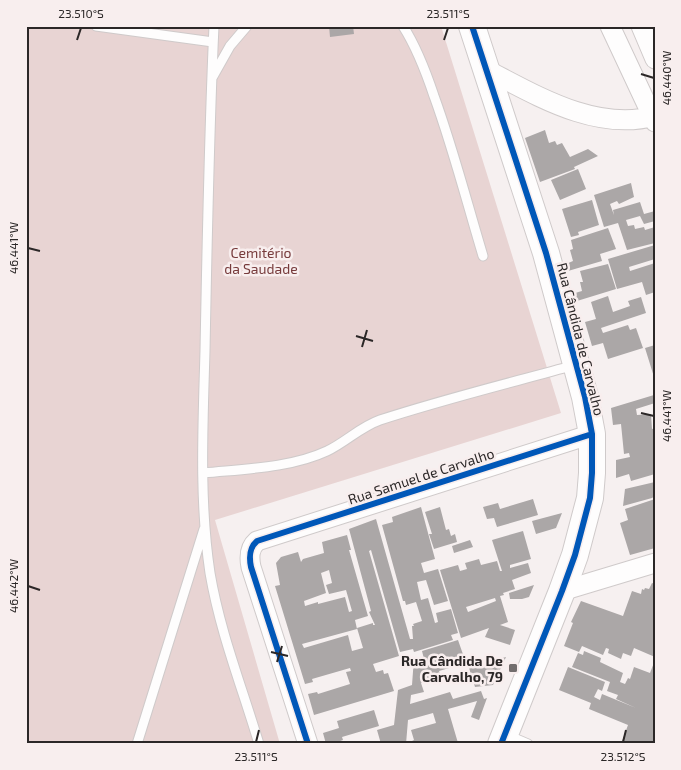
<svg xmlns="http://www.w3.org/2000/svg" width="681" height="770" viewBox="0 0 681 770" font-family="'Exo 2',sans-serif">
<rect width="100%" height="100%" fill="#f6f0f0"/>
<!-- green -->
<path fill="#e8d4d3" d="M 26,26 L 441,26 L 561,413 L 215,520 L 280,744 L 26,744 Z"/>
<!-- building -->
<path fill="#aba7a7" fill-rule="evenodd" d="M 329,26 L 353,26 L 354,34 L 330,37 Z
M 545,130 L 549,143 L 555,141 L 557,145 L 562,143 L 570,157 L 588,149 L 598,156 L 574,167 L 575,169 L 540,182 L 525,138 Z
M 578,169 L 586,189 L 560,200 L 551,180 Z
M 631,183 L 634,197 L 619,204 L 617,201 L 610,204 L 614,215 L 613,210 L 640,202 L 644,214 L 655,211 L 655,221 L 644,224 L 640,216 L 626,220 L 628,226 L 634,225 L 635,229 L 644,227 L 645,230 L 655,227 L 655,243 L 627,250 L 618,223 L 604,227 L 594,195 Z
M 592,200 L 599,225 L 578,232 L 579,235 L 571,237 L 562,209 Z
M 608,228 L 616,249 L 600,254 L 602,261 L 568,271 L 566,264 L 573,261 L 570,250 L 573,249 L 571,240 Z
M 655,245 L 655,259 L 629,267 L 630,271 L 655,263 L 655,292 L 646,295 L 642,282 L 617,289 L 608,259 Z
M 608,264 L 616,289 L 577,301 L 575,293 L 582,291 L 580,282 L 583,282 L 580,271 Z
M 608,296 L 613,312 L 630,306 L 628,301 L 641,297 L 646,313 L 601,328 L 603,333 L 628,325 L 630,330 L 636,328 L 643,348 L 608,359 L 603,343 L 592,346 L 585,322 L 596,319 L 591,302 Z
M 655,345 L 655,377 L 654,377 L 645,348 Z
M 654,395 L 655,403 L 636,409 L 637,415 L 651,414 L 652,429 L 655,428 L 655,446 L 653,446 L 655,453 L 655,474 L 631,481 L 629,474 L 616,478 L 616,460 L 630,457 L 629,453 L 624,454 L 621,424 L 613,425 L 611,408 Z
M 655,482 L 655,496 L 652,498 L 623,506 L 625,489 Z
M 533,499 L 538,515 L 497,527 L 494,518 L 487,519 L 483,507 L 498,503 L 500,509 Z
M 655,499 L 655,548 L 630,555 L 620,523 L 628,520 L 625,509 Z
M 421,507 L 435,559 L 421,563 L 424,573 L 438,569 L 448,601 L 434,605 L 426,580 L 417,582 L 421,600 L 428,598 L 435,623 L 438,622 L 436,613 L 451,609 L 458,633 L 451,635 L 453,640 L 414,652 L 413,649 L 400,652 L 371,550 L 369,551 L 399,656 L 373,664 L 376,672 L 383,670 L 384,674 L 388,673 L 394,691 L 314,715 L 308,694 L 317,692 L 318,694 L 350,684 L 346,672 L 351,671 L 350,668 L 312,679 L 313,682 L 305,684 L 275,586 L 280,585 L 276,563 L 281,557 L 298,552 L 301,562 L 303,559 L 324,553 L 322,542 L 347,535 L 351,550 L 349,550 L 368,616 L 355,620 L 357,629 L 302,644 L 304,648 L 348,635 L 352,651 L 363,648 L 357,628 L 373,623 L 373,625 L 375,625 L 369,612 L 371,611 L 349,529 L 376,519 L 410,639 L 413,639 L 412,626 L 414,626 L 413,624 L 422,621 L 416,602 L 406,605 L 405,601 L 403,601 L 382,525 L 393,522 L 392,517 ZM 329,570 L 332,583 L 326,585 L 329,594 L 346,590 L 352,611 L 349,612 L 345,597 L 318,604 L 318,602 L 305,606 L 304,601 L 326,593 L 321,573 Z
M 440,507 L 446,530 L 449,529 L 451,536 L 455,534 L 457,542 L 434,549 L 429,534 L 432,534 L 425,512 Z
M 562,513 L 556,528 L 536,534 L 532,521 Z
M 523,531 L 531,559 L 510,565 L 510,568 L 528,563 L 531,573 L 512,580 L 515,589 L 503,593 L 504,595 L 500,596 L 508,622 L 500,625 L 515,630 L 510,645 L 485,637 L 489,628 L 461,638 L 440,570 L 458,565 L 460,571 L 467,569 L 465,563 L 479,559 L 481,565 L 497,561 L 500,571 L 502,571 L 492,540 ZM 495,598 L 496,601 L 468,612 L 466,607 Z
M 470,540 L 473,547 L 454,553 L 452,546 Z
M 652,583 L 655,584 L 655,657 L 634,648 L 631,656 L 623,653 L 621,659 L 608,653 L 609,649 L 606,648 L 603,655 L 582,646 L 579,652 L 564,646 L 573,623 L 571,622 L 581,601 L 623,616 L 632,591 L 641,594 L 642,589 L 644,590 L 645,588 L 649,589 Z
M 534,585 L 529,597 L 522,599 L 510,599 L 509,593 Z
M 458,640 L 466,663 L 439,671 L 441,677 L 421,683 L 424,692 L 411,695 L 410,704 L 450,692 L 453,699 L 481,691 L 484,699 L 487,698 L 479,720 L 471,717 L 477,701 L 448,709 L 458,743 L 412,744 L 412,741 L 414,740 L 411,730 L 436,723 L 433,713 L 408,720 L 406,744 L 381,744 L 377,730 L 394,725 L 398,690 L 412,685 L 414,658 L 417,657 L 418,661 L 424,659 L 422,651 Z
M 584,651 L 601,658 L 600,662 L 623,673 L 620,682 L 625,684 L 628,678 L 630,679 L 634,667 L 650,673 L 655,660 L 655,744 L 621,744 L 628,725 L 589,709 L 591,703 L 559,690 L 568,667 L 605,682 L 602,691 L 598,689 L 594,697 L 600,700 L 602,694 L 636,708 L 616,699 L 618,695 L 607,691 L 610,682 L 572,667 L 578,653 L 583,655 Z
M 506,657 L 493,685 L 475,687 L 469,668 Z
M 374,710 L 379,726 L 342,737 L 343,740 L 332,744 L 326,744 L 323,733 L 339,728 L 337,721 Z"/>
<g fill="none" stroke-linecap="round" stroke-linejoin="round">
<defs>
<path id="lane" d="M 96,26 L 213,42
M 214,26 C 209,134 207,243 205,351 C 203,424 199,500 210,573 C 220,632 242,687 259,744
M 403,26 C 417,48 426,72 434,96 C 453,148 467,203 483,256
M 212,78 L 230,46 L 247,26
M 204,473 C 243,469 291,468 327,451 C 346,442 360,427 380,420 C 444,399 510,383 575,365
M 507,735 L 528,744
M 137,744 L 204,529"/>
<path id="street" d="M 610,26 L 655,122
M 641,26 L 655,59
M 485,69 C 536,95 595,132 655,116
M 562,591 L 655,563
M 308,744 L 251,567 C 249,557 249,548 257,541 L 592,434"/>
<path id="secondary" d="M 472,26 L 546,253 L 585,397 L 592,434 L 592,473 L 590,498 L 575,555 L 562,591 L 501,744"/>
</defs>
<!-- lane casing -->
<use href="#lane" stroke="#cfcaca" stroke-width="11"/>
<!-- street casing -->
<use href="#street" stroke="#cfcaca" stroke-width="21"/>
<!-- secondary casing -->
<use href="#secondary" stroke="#cfcaca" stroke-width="28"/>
<!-- lane -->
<use href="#lane" stroke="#fefdfd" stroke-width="9"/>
<!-- street -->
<use href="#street" stroke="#fefdfd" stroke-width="19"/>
<!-- secondary -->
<use href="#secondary" stroke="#fefdfd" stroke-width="26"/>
<defs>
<path id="cycleway" d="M 472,26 L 546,253 L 585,397 L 592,434 L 592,473 L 590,498 L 575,555 L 562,591 L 501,744
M 308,744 L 251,567 C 249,557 249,548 257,541 L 592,434"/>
</defs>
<!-- cycleway casing -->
<use href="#cycleway" stroke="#f8eeee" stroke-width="9"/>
<!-- cycleway -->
<use href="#cycleway" stroke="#0057b8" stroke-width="6"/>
</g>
<!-- ticks -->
<path fill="none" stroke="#2b2727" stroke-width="2" d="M 77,40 L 81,28M 444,40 L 448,28M 641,74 L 654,78M 28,248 L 40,251M 356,336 L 373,341M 362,347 L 367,330M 641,413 L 654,416M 28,586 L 40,590M 271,652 L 288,656M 277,662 L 282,646M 256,742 L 259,730M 623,742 L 626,730"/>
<!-- markers -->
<rect fill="#726d6d" stroke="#f8eeee" stroke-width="2" x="508" y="663" width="10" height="10" rx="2.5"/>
<g text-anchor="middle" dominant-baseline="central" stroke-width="5" stroke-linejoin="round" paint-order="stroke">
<!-- park labels -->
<g font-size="14" fill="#773b3c" stroke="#f8eeee">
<text x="261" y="252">Cemitério<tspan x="261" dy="16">da Saudade</tspan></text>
</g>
<!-- street labels -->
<g font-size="14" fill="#2b2727" stroke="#f8eeee">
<text transform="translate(581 339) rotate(76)">Rua Cândida de Carvalho</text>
<text transform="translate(421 476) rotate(-18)">Rua Samuel de Carvalho</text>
</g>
<!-- poi labels -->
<g font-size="14" font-weight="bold" fill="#2b2727" stroke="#f8eeee" text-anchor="end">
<text x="503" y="660">Rua Cândida De<tspan x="503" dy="16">Carvalho, 79</tspan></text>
</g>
</g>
<!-- border -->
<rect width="681" height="770" fill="none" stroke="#f8eeee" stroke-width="55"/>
<rect x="28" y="28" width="626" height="714" fill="none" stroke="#2b2727" stroke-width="2"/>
<g font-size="12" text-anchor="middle" fill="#2b2727">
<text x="81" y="18">23.510°S</text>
<text x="448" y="18">23.511°S</text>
<text transform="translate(667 78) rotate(-90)" y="4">46.440°W</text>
<text transform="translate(14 248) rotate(-90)" y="4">46.441°W</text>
<text transform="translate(667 416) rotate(-90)" y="4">46.441°W</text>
<text transform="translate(14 586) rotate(-90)" y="4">46.442°W</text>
<text x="256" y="761">23.511°S</text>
<text x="623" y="761">23.512°S</text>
</g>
</svg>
